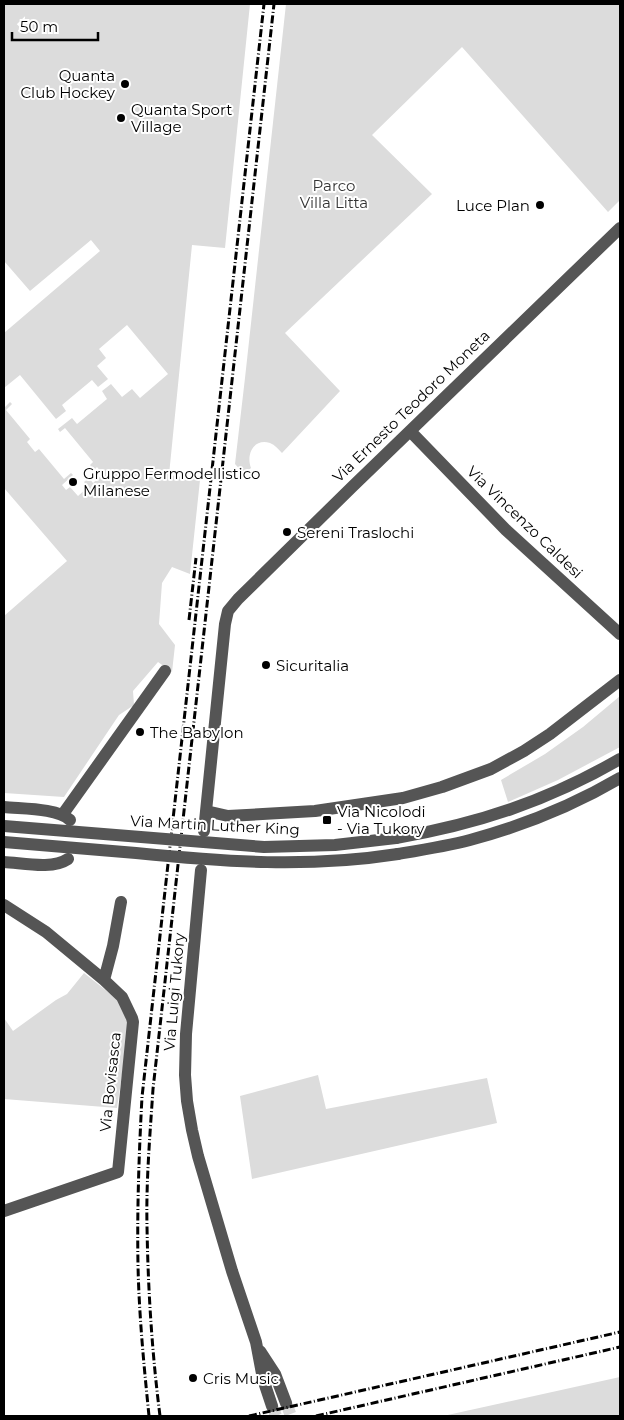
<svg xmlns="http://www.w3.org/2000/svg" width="624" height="1420" viewBox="0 0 624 1420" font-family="Montserrat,sans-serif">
<rect width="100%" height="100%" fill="#fff"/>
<!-- green -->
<path fill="#dcdcdc" d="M 4,4 L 250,4 L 225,248 L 192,245 L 169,475 L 200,480 L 190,574 L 172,567 L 162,583 L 159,624 L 175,645 L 172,672 L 158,662 L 133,691 L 134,705 L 119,715 L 64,797 L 4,793 L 4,616 L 67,561 L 4,488 L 4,408 L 10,402 L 12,404 L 6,410 L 30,439 L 27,442 L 35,452 L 39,449 L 64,479 L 71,473 L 73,475 L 62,485 L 66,490 L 70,487 L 78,496 L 88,487 L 84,482 L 89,478 L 93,483 L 103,474 L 97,467 L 94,470 L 90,465 L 93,462 L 65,428 L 60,432 L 58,429 L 72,418 L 77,424 L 107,399 L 102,391 L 111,384 L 122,397 L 132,389 L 140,398 L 168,374 L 127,325 L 99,349 L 106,358 L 97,366 L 108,379 L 98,387 L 92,380 L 62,405 L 66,411 L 56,419 L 20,375 L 4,388 L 4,333 L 100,251 L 91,240 L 30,291 L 4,261 Z
M 286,4 L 620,4 L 620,200 L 608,212 L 462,47 L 372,135 L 432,194 L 285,333 L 340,391 L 282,453 C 278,449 275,445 270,443 C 253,438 246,455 251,468 L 244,474 L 235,464 L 245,378 Z
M 620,696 L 620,747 L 558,780 L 508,802 L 501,780 L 545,754 L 583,727 Z
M 84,973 L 122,1003 L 130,1021 L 117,1108 L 4,1099 L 4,1018 L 13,1031 L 56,1000 L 67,994 Z
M 318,1075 L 326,1109 L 487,1078 L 497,1123 L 252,1179 L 240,1096 Z
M 620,1377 L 620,1416 L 443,1416 Z"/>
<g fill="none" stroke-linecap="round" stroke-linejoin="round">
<!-- minor-tunnel -->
<path stroke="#d9d9d9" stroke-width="12" stroke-dasharray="12 6" stroke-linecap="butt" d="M 286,1403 L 291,1416
M 272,1406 L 276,1416"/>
<!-- minor -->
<path stroke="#555" stroke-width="12" d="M 410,431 L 506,530 L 620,634
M 4,807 C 22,809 57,808 70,820
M 206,811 L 228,816 L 315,811 L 403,798 L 442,787 L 491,769 L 524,751 L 550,734 L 620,680
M 63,814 L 165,671
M 204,831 L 225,624 L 228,611 L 238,599 L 352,487 L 620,228
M 396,838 C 478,824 547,801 620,759
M 398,854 C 422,850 447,846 470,840 C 522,826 574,805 620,778
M 4,862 C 23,863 52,870 68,859
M 201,870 L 186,1034 L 185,1075 L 187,1101 L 192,1130 L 198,1156 L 232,1271 L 256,1342 L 263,1379 L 272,1406
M 4,905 L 46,932 L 104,980 L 122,997 L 132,1018 L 133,1022 L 118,1172 L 4,1211
M 104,980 L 113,946 L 121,902
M 260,1351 L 275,1374 L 286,1403"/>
<!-- rail -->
<path stroke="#000" stroke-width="3" stroke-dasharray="8 2.5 1 2.5" stroke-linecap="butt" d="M 189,620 L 196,558
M 149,1416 C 144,1366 139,1315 138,1265 C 137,1209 139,1153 142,1097 L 264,4
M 160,1416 C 152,1353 148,1290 147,1226 C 146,1181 150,1135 153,1089 L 274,4
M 249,1416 L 620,1332
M 316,1416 L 620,1347"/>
<!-- minor-bridge -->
<path stroke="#555" stroke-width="12" d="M 4,826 L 264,847 L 335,845 L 396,838
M 4,842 C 48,846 92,849 136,853 C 226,862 308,868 398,854"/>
</g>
<!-- markers -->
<g fill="#000" stroke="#fff" stroke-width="2">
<circle cx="125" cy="84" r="5"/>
<circle cx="121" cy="118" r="5"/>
<circle cx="540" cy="205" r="5"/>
<circle cx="73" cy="482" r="5"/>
<circle cx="287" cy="532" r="5"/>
<circle cx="266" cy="665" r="5"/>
<circle cx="140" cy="732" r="5"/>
<rect x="322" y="815" width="10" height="10" rx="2.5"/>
<circle cx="193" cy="1378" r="5"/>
</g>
<g text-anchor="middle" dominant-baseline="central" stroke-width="4" stroke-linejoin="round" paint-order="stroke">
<!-- poi labels -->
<g font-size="15" fill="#000" stroke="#fff" text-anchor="start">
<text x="115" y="75" text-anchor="end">Quanta<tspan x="115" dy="17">Club Hockey</tspan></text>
<text x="131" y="109">Quanta Sport<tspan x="131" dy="17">Village</tspan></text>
<text x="530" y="205" text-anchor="end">Luce Plan</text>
<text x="83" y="473">Gruppo Fermodellistico<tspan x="83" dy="17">Milanese</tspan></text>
<text x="297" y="532">Sereni Traslochi</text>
<text x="276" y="665">Sicuritalia</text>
<text x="150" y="732">The Babylon</text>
<text x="337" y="811">Via Nicolodi<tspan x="337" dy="17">- Via Tukory</tspan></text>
<text x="203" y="1378">Cris Music</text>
</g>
<!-- park labels -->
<g font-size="15" fill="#333" stroke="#fff">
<text x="334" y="185">Parco<tspan x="334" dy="17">Villa Litta</tspan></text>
</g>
<!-- street labels -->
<g font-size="15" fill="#000" stroke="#fff">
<text transform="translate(411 406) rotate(-44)">Via Ernesto Teodoro Moneta</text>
<text transform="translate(525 522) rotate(44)">Via Vincenzo Caldesi</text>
<text transform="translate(215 825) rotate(3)">Via Martin Luther King</text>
<text transform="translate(174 992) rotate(-85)">Via Luigi Tukory</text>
<text transform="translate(110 1082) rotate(-84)">Via Bovisasca</text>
</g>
</g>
<!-- border -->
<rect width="624" height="1420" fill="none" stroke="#000000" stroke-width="10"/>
<!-- scale -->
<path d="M12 32v8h86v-8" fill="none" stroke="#000000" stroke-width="2.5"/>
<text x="20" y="32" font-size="15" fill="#000000" stroke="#ffffff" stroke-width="4" paint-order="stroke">50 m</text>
</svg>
